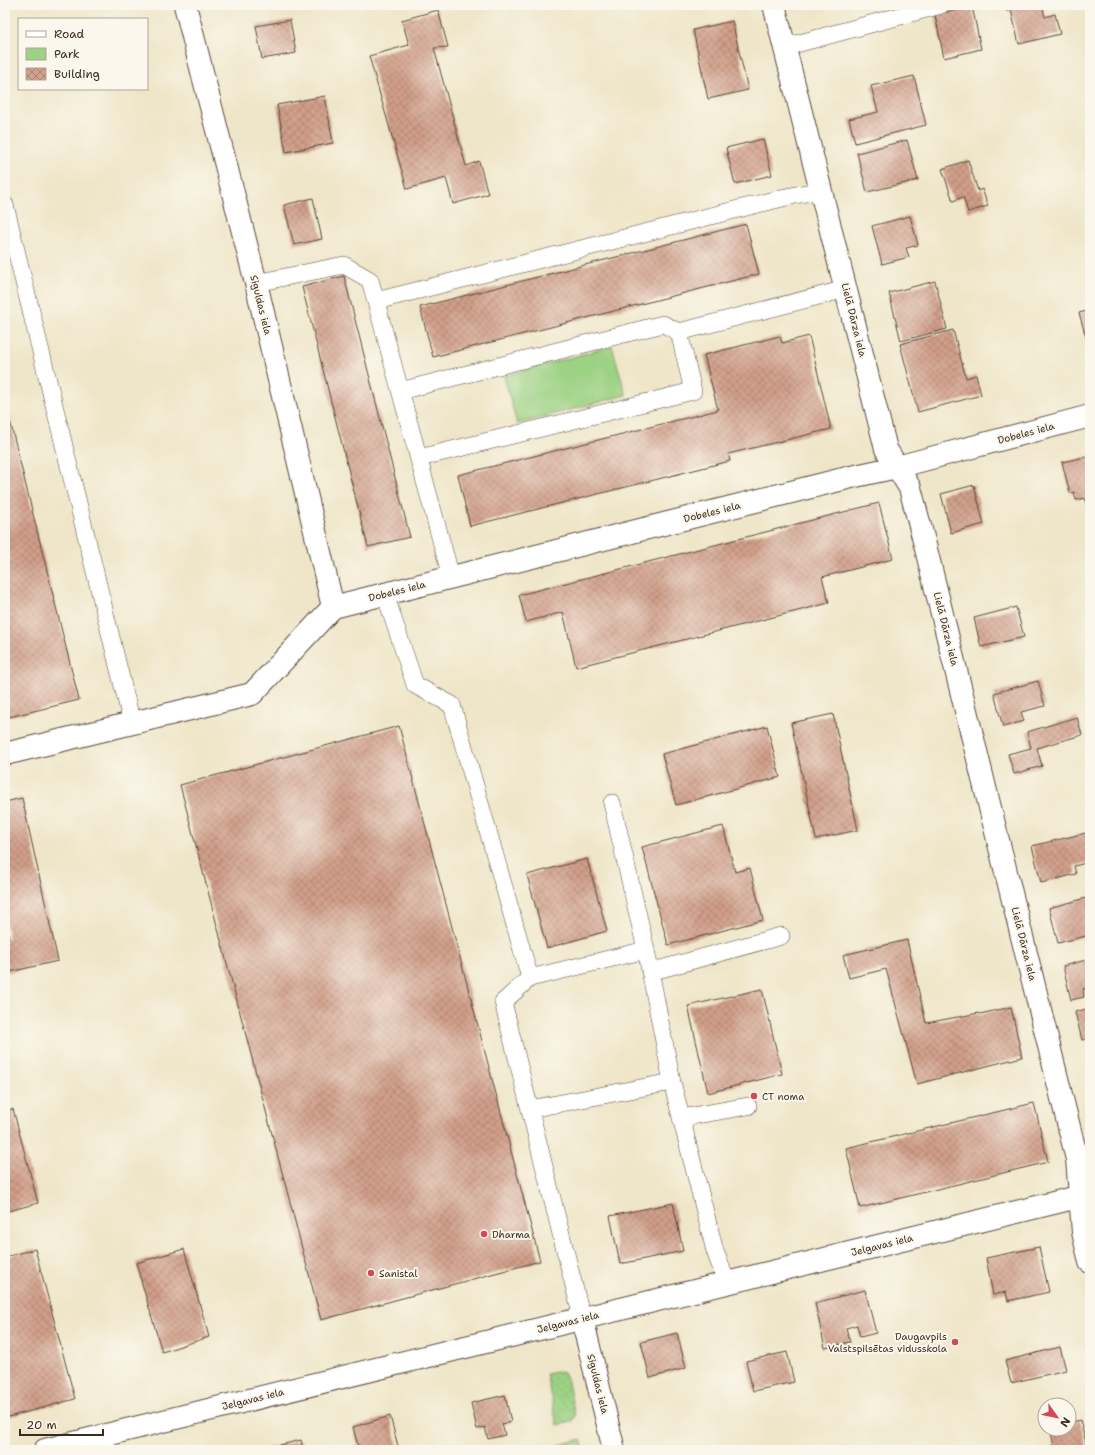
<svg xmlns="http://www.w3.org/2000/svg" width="1095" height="1455" viewBox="0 0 1095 1455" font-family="'Shantell Sans',sans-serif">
<defs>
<pattern id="grass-dots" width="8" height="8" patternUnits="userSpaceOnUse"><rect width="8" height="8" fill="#9cd284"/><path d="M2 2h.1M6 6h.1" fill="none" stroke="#87b472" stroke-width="1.8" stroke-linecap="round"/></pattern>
<pattern id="building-cross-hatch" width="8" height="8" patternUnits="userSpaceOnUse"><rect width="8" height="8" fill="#d19f8a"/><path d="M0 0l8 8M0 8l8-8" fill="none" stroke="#ab8270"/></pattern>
</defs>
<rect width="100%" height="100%" fill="#fbf7ec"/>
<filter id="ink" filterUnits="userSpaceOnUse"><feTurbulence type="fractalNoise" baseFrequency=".025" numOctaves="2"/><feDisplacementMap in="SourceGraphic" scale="8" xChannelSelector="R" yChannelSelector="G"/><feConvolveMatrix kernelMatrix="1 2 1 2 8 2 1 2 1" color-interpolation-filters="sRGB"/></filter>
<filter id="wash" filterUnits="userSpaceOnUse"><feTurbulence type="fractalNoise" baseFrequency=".012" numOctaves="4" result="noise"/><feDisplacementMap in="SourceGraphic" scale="16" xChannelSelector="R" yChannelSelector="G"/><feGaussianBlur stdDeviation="0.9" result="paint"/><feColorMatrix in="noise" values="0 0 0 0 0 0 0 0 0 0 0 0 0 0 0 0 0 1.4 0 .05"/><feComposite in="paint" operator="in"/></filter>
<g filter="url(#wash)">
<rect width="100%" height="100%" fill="#efe6c9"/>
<!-- grass -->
<path fill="url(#grass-dots)" stroke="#6c7e51" d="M 561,1371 L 567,1378 L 575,1415 L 572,1422 L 557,1425 L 546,1374 Z
M 581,1439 L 584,1450 L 560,1450 L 559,1445 Z"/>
<!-- park -->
<path fill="#9cd284" stroke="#6c7e51" d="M 612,346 L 626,395 L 517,424 L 504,376 Z"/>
<g id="blocks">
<!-- building -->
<path fill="url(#building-cross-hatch)" d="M 1006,5 L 1042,5 L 1045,17 L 1055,14 L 1060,34 L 1019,44 L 1011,10 L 1007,11 Z
M 972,6 L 981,49 L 944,58 L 935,15 Z
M 438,10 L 448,47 L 434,48 L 466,166 L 479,161 L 488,194 L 453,204 L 446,178 L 407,189 L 369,56 L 409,45 L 402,20 Z
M 290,20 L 296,53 L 262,59 L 256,26 Z
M 732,21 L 748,90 L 708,99 L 693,30 Z
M 914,76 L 926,125 L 855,143 L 849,119 L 878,112 L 871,86 Z
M 325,96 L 333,143 L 286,152 L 277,105 Z
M 763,139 L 772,175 L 735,184 L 726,148 Z
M 907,140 L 918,180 L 867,192 L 857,153 Z
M 968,160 L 978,191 L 982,189 L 988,206 L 968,212 L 963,197 L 953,201 L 942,169 Z
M 313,198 L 322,239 L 294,245 L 284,205 Z
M 910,216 L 918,245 L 906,248 L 909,257 L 882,264 L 872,226 Z
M 746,224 L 759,274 L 433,357 L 420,307 Z
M 344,276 L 410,537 L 368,547 L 302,287 Z
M 935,281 L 947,329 L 901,341 L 889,293 Z
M 1090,310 L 1090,351 L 1079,313 Z
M 953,330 L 966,378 L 976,375 L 981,395 L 918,412 L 900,344 Z
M 780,336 L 782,343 L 809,336 L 831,429 L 728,454 L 730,461 L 470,526 L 458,475 L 718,410 L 704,355 Z
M 5,401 L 79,700 L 5,718 Z
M 1090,456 L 1090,506 L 1087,507 L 1085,498 L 1076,500 L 1074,492 L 1070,493 L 1062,462 Z
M 974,485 L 984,524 L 951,533 L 941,494 Z
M 879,503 L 893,559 L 822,577 L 829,603 L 576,667 L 563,612 L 526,622 L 519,595 Z
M 1016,607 L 1024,637 L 981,647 L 974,618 Z
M 1038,681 L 1045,706 L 1021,712 L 1024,721 L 1003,727 L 994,693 Z
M 833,714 L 858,830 L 816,839 L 791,723 Z
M 1077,717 L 1082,735 L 1037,748 L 1042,766 L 1014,774 L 1008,754 L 1031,748 L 1027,732 Z
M 399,726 L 540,1261 L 321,1320 L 180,785 Z
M 767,726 L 780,777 L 676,805 L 662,754 Z
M 22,798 L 58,961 L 5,973 L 5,939 L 9,938 L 5,919 L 5,802 Z
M 723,826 L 735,872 L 750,868 L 763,920 L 668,945 L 642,847 Z
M 1086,833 L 1090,850 L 1090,862 L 1074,866 L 1076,874 L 1041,883 L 1032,846 Z
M 587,859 L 607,931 L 547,948 L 527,875 Z
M 1090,897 L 1090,935 L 1058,943 L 1049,908 Z
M 907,940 L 926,1023 L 979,1013 L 980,1014 L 1011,1007 L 1022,1057 L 917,1084 L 886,969 L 849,978 L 843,955 Z
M 1090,959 L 1090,988 L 1083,989 L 1084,997 L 1071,1000 L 1063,966 Z
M 762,989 L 782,1074 L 708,1093 L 688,1006 Z
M 1090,1008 L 1090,1038 L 1082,1040 L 1075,1012 Z
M 1034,1103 L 1048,1162 L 860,1208 L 846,1148 Z
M 13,1109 L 38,1203 L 5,1212 L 5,1111 Z
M 673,1203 L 683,1251 L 620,1264 L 610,1216 Z
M 1039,1247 L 1049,1292 L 1008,1301 L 1006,1292 L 993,1295 L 986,1258 Z
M 35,1249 L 75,1399 L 5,1418 L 5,1257 Z
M 184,1249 L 209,1337 L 162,1352 L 136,1263 Z
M 865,1290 L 876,1333 L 860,1337 L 857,1325 L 846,1328 L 850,1342 L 825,1348 L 815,1303 Z
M 677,1333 L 686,1368 L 650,1378 L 641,1342 Z
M 1060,1347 L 1066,1370 L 1011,1383 L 1005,1361 Z
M 787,1352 L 794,1382 L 753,1391 L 746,1361 Z
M 505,1395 L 511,1422 L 502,1424 L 505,1435 L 488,1439 L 485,1427 L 477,1429 L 471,1403 Z
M 390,1416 L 399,1450 L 359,1450 L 353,1427 Z
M 1080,1420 L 1088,1450 L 1055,1450 L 1050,1429 L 1069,1429 L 1069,1423 Z
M 301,1440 L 303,1450 L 264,1450 L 264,1449 Z"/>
</g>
</g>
<g filter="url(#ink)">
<use href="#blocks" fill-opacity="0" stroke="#564638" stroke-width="1"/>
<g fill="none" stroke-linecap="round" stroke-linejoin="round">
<defs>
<path id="service" d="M 785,47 L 941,5
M 5,205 L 132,723
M 256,283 L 344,265 L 370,280 L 451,577
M 376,301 L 786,197 L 821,190
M 400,391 L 663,324 L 679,332 L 846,289
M 419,458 L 693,391 L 679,332
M 385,594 L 415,685 L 452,705 L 530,978 L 503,1002 L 582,1318
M 612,803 L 646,950 L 672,1082 L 715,1251 L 727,1283
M 650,972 L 781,936
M 530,978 L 646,950
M 530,1109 L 672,1082
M 681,1118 L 748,1106"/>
<path id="minor" d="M 185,5 L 256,283 L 333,607
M 774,5 L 886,449 L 910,488 L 924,541 L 1077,1159 L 1083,1232 L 1090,1262
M 333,607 L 851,477 L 897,467 L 1090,416
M 5,754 L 252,694 L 333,607"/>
<path id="tertiary" d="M 582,1318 L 614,1450
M 45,1450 L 1090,1194"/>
</defs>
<!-- service casing -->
<use href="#service" stroke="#564638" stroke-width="18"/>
<!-- minor casing -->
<use href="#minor" stroke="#564638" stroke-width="24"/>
<!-- tertiary casing -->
<use href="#tertiary" stroke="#564638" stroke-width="24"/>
<!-- service -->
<use href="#service" stroke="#fff" stroke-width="17"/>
<!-- minor -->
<use href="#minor" stroke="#fff" stroke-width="22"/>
<!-- tertiary -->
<use href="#tertiary" stroke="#fff" stroke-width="22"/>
</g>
</g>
<!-- markers -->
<g fill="#d1495b" stroke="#fbf7ec" stroke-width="1.5">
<circle cx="754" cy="1096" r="4"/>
<circle cx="484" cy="1234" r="4"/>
<circle cx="371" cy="1273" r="4"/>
<circle cx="955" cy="1342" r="4"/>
</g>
<g text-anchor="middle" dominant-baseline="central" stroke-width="4" stroke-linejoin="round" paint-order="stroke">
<!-- street labels -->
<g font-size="10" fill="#3b2a1e" stroke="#fbf7ec">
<text transform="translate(261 305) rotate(76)">Siguldas iela</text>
<text transform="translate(854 320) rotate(76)">Lielā Dārza iela</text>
<text transform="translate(1026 433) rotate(-15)">Dobeles iela</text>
<text transform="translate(712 512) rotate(-14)">Dobeles iela</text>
<text transform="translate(397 591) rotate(-14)">Dobeles iela</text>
<text transform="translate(946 629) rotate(76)">Lielā Dārza iela</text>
<text transform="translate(1024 944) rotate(76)">Lielā Dārza iela</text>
<text transform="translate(882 1245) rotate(-14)">Jelgavas iela</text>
<text transform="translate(568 1322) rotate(-14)">Jelgavas iela</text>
<text transform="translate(598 1384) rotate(76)">Siguldas iela</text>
<text transform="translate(253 1399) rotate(-14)">Jelgavas iela</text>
</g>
<!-- poi labels -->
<g font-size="10" fill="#3b2a1e" stroke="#fbf7ec" text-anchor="start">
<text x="762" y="1096">CT noma</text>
<text x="492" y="1234">Dharma</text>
<text x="379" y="1273">Sanistal</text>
<text x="947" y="1336" text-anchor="end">Daugavpils<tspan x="947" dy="12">Valstspilsētas vidusskola</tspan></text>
</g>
</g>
<!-- margin -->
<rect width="1095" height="1455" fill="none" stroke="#fbf7ec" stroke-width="20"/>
<!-- legend -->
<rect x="18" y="18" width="130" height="72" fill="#fbf7ec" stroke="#aea59a"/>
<rect x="26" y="31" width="20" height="6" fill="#ffffff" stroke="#aea59a"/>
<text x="54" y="38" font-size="12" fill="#3b2a1e">Road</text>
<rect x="26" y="48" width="20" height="12" fill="#9cd284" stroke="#aea59a"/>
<text x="54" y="58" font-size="12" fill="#3b2a1e">Park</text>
<rect x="26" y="68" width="20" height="12" fill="url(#building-cross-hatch)" stroke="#aea59a"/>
<text x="54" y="78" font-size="12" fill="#3b2a1e">Building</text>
<!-- north arrow -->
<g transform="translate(1057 1417) rotate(123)"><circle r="19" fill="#fbf7ec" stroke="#aea59a"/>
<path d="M0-3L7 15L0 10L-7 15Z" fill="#d1495b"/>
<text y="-6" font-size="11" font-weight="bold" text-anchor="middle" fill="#3b2a1e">N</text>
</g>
<!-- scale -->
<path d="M20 1429v6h83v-6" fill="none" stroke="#3b2a1e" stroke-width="2"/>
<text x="26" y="1429" font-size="12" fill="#3b2a1e" stroke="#fbf7ec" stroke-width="3" paint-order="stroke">20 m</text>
</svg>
